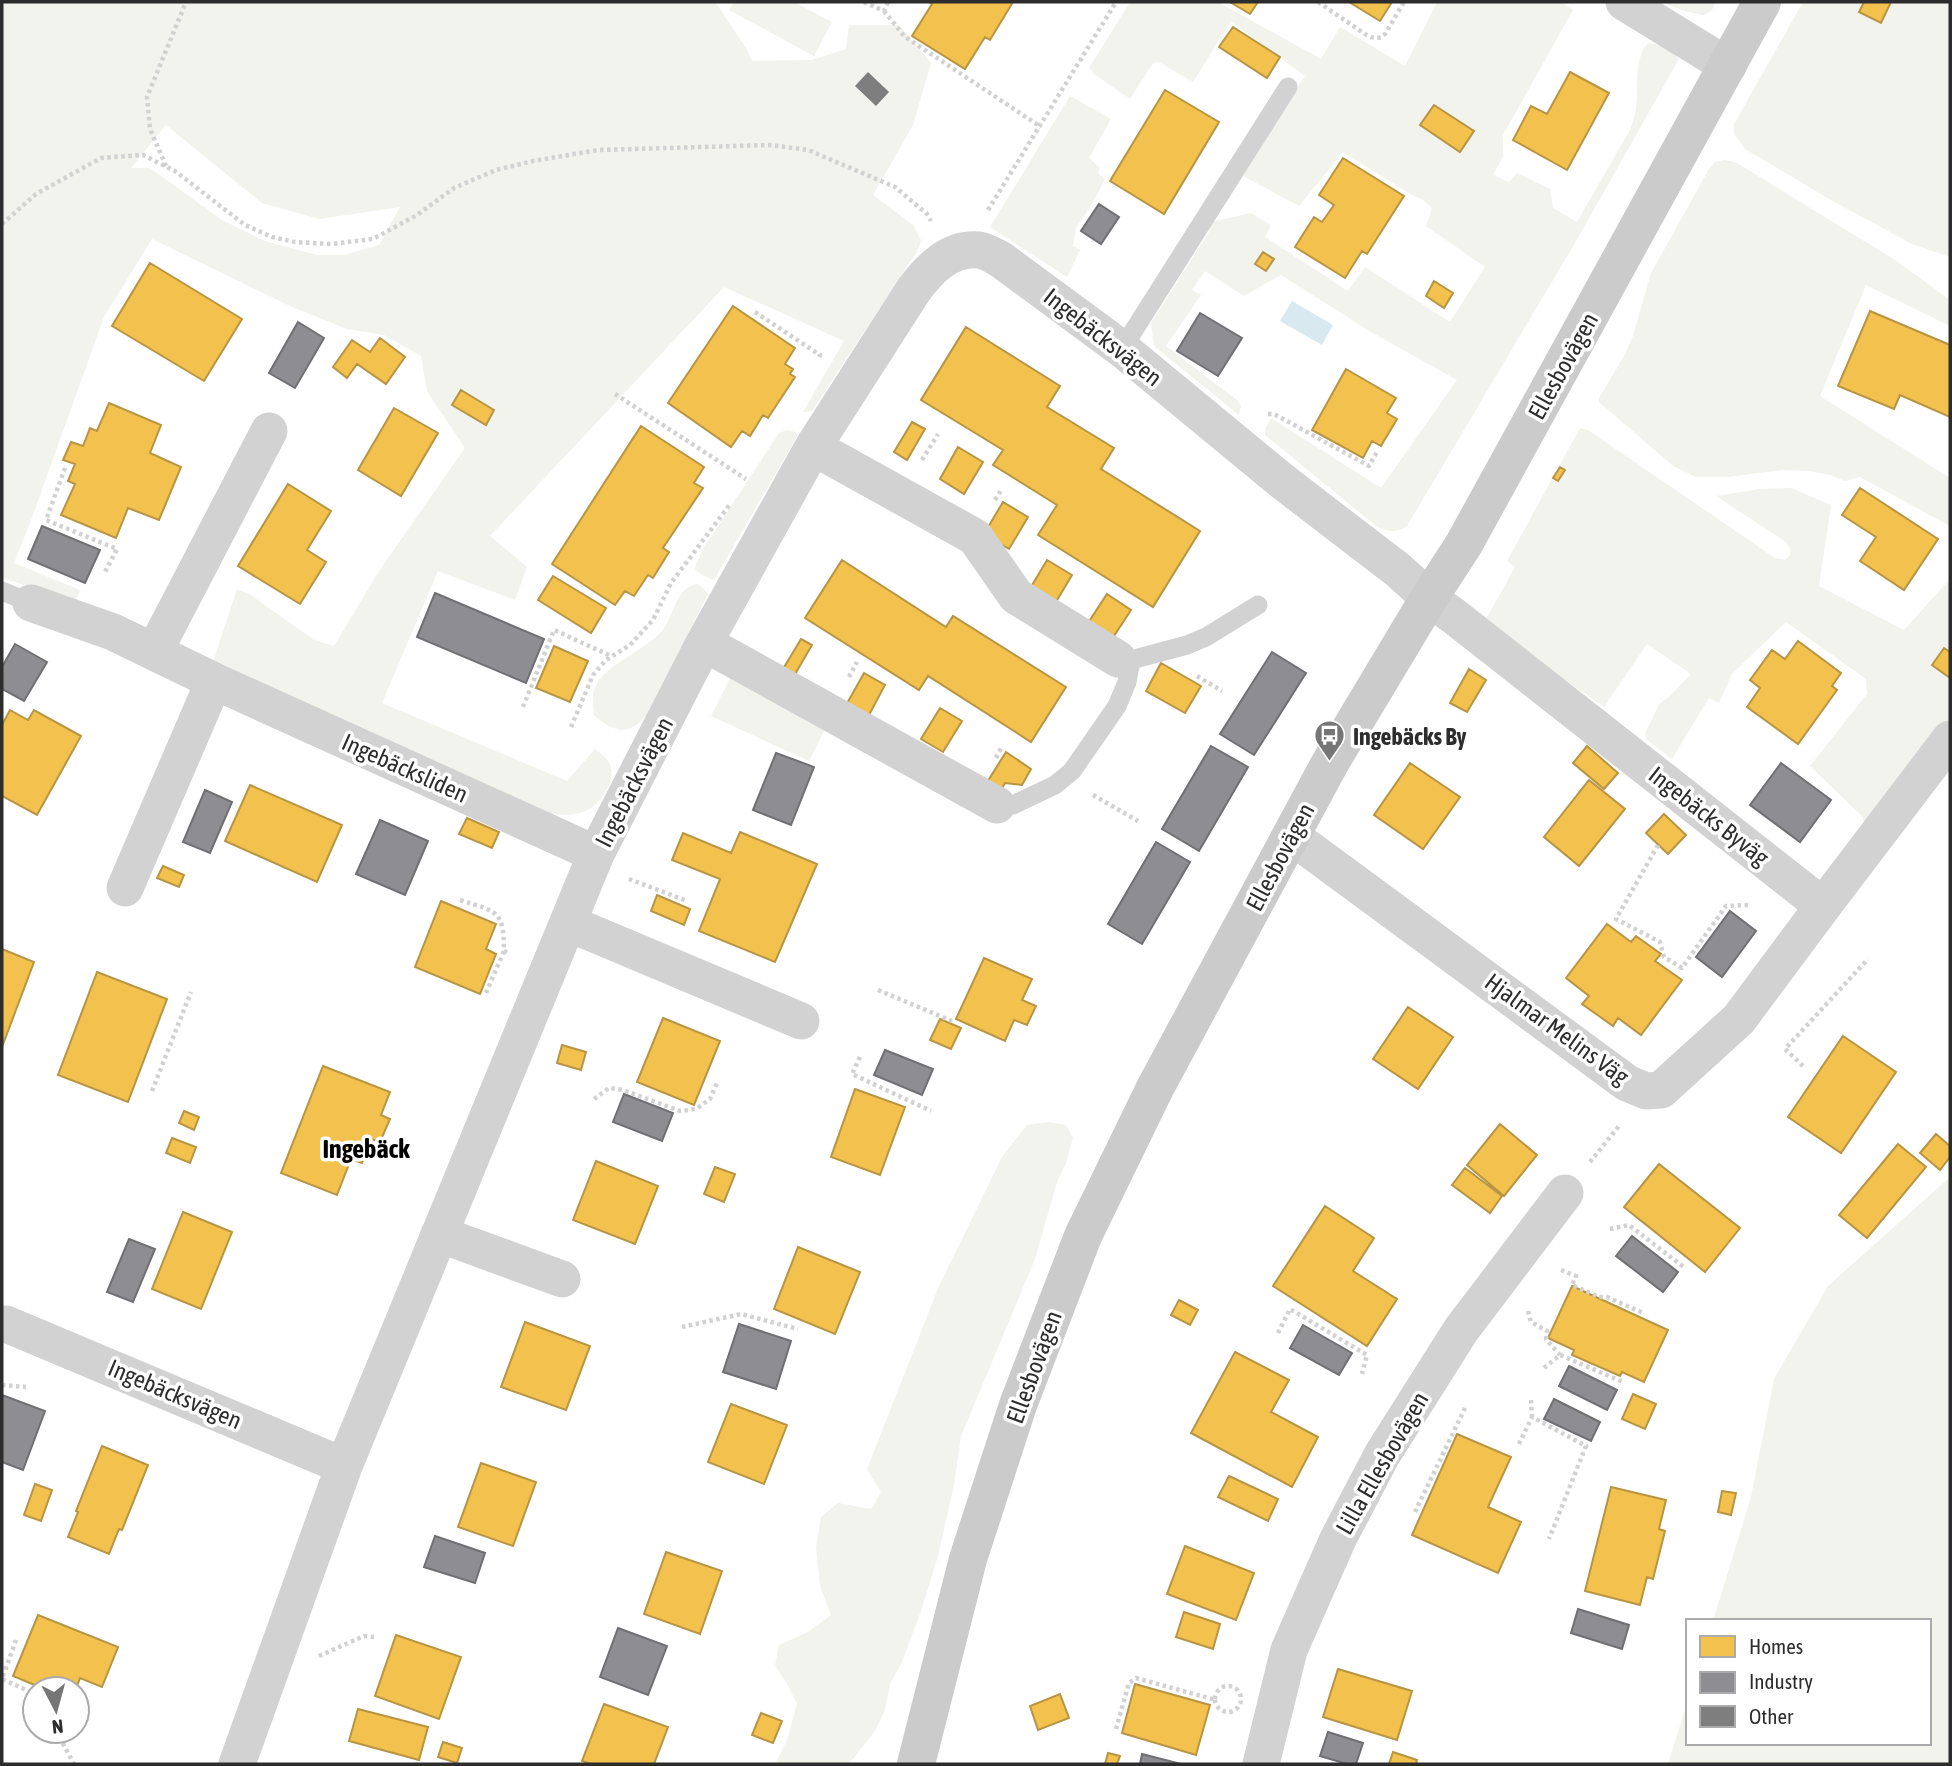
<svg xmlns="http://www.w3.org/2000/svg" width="1952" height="1766" viewBox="0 0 1952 1766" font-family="'Asap Condensed',sans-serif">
<rect width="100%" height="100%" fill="#fff"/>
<!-- green -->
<path fill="#f1f3ec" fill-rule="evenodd" d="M 2,2 L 715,2 L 746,48 L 752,61 L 812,60 L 846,49 L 849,25 L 899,25 L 931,63 L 913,125 L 873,195 L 913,225 L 921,240 L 918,250 L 812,411 L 803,412 L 844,341 L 724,287 L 490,536 L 527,567 L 515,600 L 438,571 L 382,703 L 567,781 L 595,749 C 600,753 608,758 610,765 C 617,784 598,808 580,813 C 568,816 557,815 546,813 L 213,662 L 237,589 L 251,595 L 314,640 L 334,646 L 379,571 L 465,448 L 427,391 L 421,356 L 384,335 L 347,329 L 290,306 L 152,239 L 104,317 L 30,523 L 14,563 L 80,590 L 76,601 L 2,578 ZM 166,125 L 262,203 L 319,219 L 400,207 L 379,245 L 344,255 L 317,255 L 265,241 L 222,220 L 150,168 L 131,168 Z
M 734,2 L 794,2 L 832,22 L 814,56 L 729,10 Z
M 1130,2 L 1218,2 L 1321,59 L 1340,27 L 1405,66 L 1437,2 L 1561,2 L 1573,10 L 1503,135 L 1503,157 L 1493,175 L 1509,182 L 1517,173 L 1550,189 L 1553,208 L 1577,222 L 1630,130 C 1632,125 1634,119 1635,114 C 1640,92 1632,61 1648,43 L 1666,46 L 1679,59 L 1575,243 L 1407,526 C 1396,534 1387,531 1376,526 L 1265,435 L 1266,427 L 1271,418 L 1381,488 L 1457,380 L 1371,332 L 1281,275 L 1244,296 L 1205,271 L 1192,290 L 1201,295 L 1166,346 L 1237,400 L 1241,406 L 1239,415 L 1154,346 L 1151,323 L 1209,232 L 1211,222 L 1251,213 L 1271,225 L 1265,237 L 1348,291 L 1365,267 L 1450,322 L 1485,267 L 1426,226 L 1432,208 L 1423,200 L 1412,195 L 1343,152 L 1299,206 L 1243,176 L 1305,76 L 1231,21 L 1193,82 L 1159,62 L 1153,63 L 1130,99 L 1094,74 L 1089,68 Z
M 1662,2 L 1716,2 L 1712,10 L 1704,15 L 1684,11 Z
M 1803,2 L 1950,2 L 1950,257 L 1912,244 L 1831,200 L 1745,149 L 1734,134 L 1734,124 Z
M 1070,96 L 1111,119 L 1089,158 L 1100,168 L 1098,173 L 1105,179 L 1094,201 L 1076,228 L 1073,246 L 1080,250 L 1067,277 L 990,227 Z
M 1725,160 L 1737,163 L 1895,260 L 1950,300 L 1950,326 L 1866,285 L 1820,396 L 1950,478 L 1950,526 L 1860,477 L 1845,481 L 1830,475 L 1810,471 L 1782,470 L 1727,477 L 1696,477 L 1673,466 L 1599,402 L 1599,398 L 1623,358 L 1633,336 L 1651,273 L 1709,169 L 1715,162 Z
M 1580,428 L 1588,430 L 1775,558 L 1785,560 L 1790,555 L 1790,549 L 1786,542 L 1716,496 L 1760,489 L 1791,488 L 1831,505 L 1819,586 L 1904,630 L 1950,579 L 1950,718 L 1936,739 L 1864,823 L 1863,817 L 1810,766 L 1867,694 L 1866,679 L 1786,622 L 1732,674 L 1719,703 L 1709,698 L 1672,759 L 1646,739 L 1645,734 L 1659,704 L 1669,697 L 1691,674 L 1647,644 L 1604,707 L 1494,631 L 1485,621 L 1515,567 L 1507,561 Z
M 787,430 L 799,433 L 714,580 L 702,575 L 695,570 L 696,564 L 703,549 L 779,433 Z
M 697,584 L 703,588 L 708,594 L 645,717 C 627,737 612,731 594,715 C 593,704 591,693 597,683 C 609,664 645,650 662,631 C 675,615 674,589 697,584 Z
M 731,676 L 826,727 L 809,761 L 711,716 Z
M 1049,1122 L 1066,1125 L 1073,1138 L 1066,1163 L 1057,1182 L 1035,1259 L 961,1436 L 954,1485 L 938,1556 L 921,1611 L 902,1662 L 890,1684 L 885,1710 L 875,1731 L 849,1764 L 775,1764 L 787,1740 L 797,1704 L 787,1684 L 775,1665 L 779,1645 L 808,1632 L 831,1615 L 820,1586 L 816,1547 L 821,1517 L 838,1503 L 871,1509 L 881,1492 L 867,1469 L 939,1286 L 1002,1157 L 1027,1125 Z
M 1950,1177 L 1950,1764 L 1668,1764 L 1688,1700 L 1688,1743 L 1929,1743 L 1929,1621 L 1713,1621 L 1751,1497 L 1774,1379 L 1828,1286 Z"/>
<!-- water -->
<path fill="#d9e9f0" d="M 1292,301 L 1333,325 L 1322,345 L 1280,321 Z"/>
<!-- homes -->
<path fill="#f2c14e" stroke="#b79544" stroke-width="2" d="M 929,2 L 1013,2 L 990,40 L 985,37 L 965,69 L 912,36 L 932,4 Z
M 1230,2 L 1258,2 L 1250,14 Z
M 1349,2 L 1392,2 L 1380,21 Z
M 1864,2 L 1891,2 L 1881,23 L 1859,12 Z
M 1233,27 L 1280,57 L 1267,78 L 1219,47 Z
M 1570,72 L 1609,93 L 1567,170 L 1513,140 L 1531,106 L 1547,114 Z
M 1165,90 L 1219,122 L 1164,214 L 1110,181 Z
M 1434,105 L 1474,131 L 1460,152 L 1420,125 Z
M 1343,158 L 1404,196 L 1367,254 L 1362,251 L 1345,278 L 1295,247 L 1314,217 L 1322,222 L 1334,205 L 1319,195 Z
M 1263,252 L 1274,259 L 1266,271 L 1255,264 Z
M 150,263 L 242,319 L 204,381 L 112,326 Z
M 1434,281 L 1453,293 L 1444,308 L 1426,296 Z
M 733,306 L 795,348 L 785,364 L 793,369 L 790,374 L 795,377 L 768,418 L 763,415 L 750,436 L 742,431 L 731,447 L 668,403 Z
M 1870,311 L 1950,345 L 1950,417 L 1900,395 L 1894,409 L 1838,386 Z
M 966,327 L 1060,386 L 1047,407 L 1114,448 L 1101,469 L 1200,531 L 1153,607 L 1038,535 L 1057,505 L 993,465 L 1003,450 L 921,400 Z
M 380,338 L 405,357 L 386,384 L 357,364 L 347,378 L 333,367 L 352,340 L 370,352 Z
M 1346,369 L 1396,398 L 1387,413 L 1397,419 L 1381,446 L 1372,441 L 1363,458 L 1312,430 Z
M 461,390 L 494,410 L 486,425 L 452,405 Z
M 109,403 L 161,425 L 150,453 L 181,467 L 159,520 L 128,508 L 116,538 L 61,515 L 75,484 L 68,481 L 75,464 L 63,460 L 71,442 L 83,446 L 90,428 L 97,431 Z
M 394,408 L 438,433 L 401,496 L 358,470 Z
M 912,422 L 925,429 L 907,460 L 894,452 Z
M 641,426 L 704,467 L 694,483 L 703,488 L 663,548 L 669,552 L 653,578 L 648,575 L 634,596 L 625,591 L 615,605 L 552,564 Z
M 958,447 L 983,462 L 964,494 L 940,479 Z
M 1560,467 L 1565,470 L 1558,481 L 1553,478 Z
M 288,484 L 331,511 L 307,550 L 326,562 L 300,604 L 238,566 Z
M 1860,488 L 1938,539 L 1904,590 L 1860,561 L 1876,537 L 1842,515 Z
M 1003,502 L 1028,517 L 1009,549 L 984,534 Z
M 842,560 L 946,627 L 953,616 L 1066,687 L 1031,742 L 928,676 L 919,690 L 805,618 Z
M 1047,560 L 1072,575 L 1053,607 L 1028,592 Z
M 553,576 L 606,608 L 591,633 L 538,600 Z
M 1107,594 L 1131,610 L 1110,642 L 1086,626 Z
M 801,639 L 812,645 L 794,676 L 783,669 Z
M 1798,641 L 1841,673 L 1832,686 L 1837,690 L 1798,744 L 1747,707 L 1760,688 L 1750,680 L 1772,650 L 1785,659 Z
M 554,646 L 588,661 L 570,702 L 536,688 Z
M 1944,648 L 1950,652 L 1950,678 L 1932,665 Z
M 1161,663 L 1201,686 L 1185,713 L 1146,691 Z
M 1469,669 L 1486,680 L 1467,712 L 1450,703 Z
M 864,673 L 885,685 L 868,717 L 846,705 Z
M 940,708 L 962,721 L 943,752 L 921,739 Z
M 10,710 L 28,720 L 34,710 L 81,736 L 37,815 L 2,796 L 2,725 Z
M 1587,746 L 1618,773 L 1604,789 L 1573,763 Z
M 1006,752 L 1031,769 L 1022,785 L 1005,783 L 1000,792 L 986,784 Z
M 1410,763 L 1460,797 L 1423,849 L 1374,815 Z
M 1589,780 L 1625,809 L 1579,866 L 1544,837 Z
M 250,785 L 342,825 L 317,882 L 225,841 Z
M 1664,814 L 1686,835 L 1668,854 L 1646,833 Z
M 467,818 L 499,832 L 492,848 L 459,834 Z
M 740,832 L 817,864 L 775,962 L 699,931 L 720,879 L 672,860 L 683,833 L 731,853 Z
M 163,866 L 184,875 L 179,887 L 157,878 Z
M 657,895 L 690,909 L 684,925 L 651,911 Z
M 441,901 L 496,924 L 486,949 L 496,954 L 480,994 L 415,967 Z
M 1607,924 L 1631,942 L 1636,936 L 1661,954 L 1655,961 L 1682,980 L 1641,1035 L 1618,1018 L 1613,1026 L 1582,1004 L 1589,996 L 1566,978 Z
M 2,949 L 34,962 L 2,1047 Z
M 984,958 L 1032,979 L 1022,1000 L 1036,1006 L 1027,1025 L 1014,1020 L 1005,1041 L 956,1019 Z
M 97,972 L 167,999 L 128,1102 L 58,1075 Z
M 1408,1007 L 1453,1037 L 1418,1089 L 1373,1059 Z
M 663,1018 L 720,1041 L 694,1105 L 637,1082 Z
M 940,1019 L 961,1028 L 951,1049 L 930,1040 Z
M 1843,1036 L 1896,1072 L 1841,1153 L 1788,1117 Z
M 562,1045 L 586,1052 L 581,1070 L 557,1063 Z
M 323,1066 L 390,1092 L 381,1115 L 390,1119 L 380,1142 L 371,1139 L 362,1163 L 351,1159 L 337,1195 L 281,1173 Z
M 855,1089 L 905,1107 L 880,1175 L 831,1157 Z
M 184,1111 L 199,1117 L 194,1130 L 179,1123 Z
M 1500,1124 L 1537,1155 L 1504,1196 L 1467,1165 Z
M 1936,1134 L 1950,1146 L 1950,1157 L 1940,1170 L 1920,1153 Z
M 172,1138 L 196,1147 L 190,1163 L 166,1153 Z
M 1898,1144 L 1926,1167 L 1867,1238 L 1839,1215 Z
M 596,1161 L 658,1186 L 635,1244 L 573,1220 Z
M 1659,1164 L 1740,1228 L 1705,1272 L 1624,1207 Z
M 715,1167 L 735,1174 L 724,1202 L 704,1194 Z
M 1465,1168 L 1502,1196 L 1490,1213 L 1452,1185 Z
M 1325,1206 L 1374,1238 L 1353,1271 L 1397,1299 L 1367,1346 L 1273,1286 Z
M 183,1212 L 232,1232 L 201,1309 L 152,1289 Z
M 798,1247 L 860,1272 L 835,1334 L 774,1309 Z
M 1572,1286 L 1668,1330 L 1644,1382 L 1622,1372 L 1620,1376 L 1572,1355 L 1574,1350 L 1548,1338 Z
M 1179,1300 L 1198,1310 L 1190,1325 L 1171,1315 Z
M 525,1322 L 590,1346 L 566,1410 L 501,1387 Z
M 1235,1352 L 1289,1380 L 1271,1412 L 1318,1437 L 1292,1487 L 1191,1433 Z
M 1633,1394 L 1656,1404 L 1645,1429 L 1622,1419 Z
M 731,1404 L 787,1425 L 764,1484 L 708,1462 Z
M 1457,1434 L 1511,1457 L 1488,1507 L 1521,1522 L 1498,1573 L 1412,1535 Z
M 102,1446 L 148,1465 L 122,1530 L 119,1529 L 109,1554 L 68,1537 L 78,1512 L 76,1511 Z
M 481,1463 L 536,1482 L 513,1546 L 458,1527 Z
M 1229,1476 L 1278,1499 L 1268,1521 L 1218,1497 Z
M 35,1484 L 52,1490 L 41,1521 L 24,1515 Z
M 1611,1487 L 1666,1500 L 1659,1529 L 1665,1531 L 1653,1579 L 1647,1577 L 1640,1605 L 1585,1591 Z
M 1722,1491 L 1736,1493 L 1731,1515 L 1718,1512 Z
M 1185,1546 L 1254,1573 L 1236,1620 L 1167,1594 Z
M 666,1552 L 722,1571 L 700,1634 L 644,1614 Z
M 1184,1612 L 1220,1624 L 1213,1649 L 1176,1637 Z
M 38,1615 L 118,1647 L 102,1687 L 80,1678 L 76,1689 L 44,1689 L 13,1676 Z
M 396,1635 L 461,1657 L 439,1719 L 375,1696 Z
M 1338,1669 L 1412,1691 L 1397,1740 L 1323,1717 Z
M 1135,1684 L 1210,1705 L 1196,1755 L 1122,1733 Z
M 1060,1694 L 1069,1718 L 1038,1730 L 1030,1706 Z
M 604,1704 L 668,1727 L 654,1764 L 591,1764 L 582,1761 Z
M 358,1709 L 428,1727 L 419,1760 L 349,1741 Z
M 761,1713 L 782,1721 L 773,1743 L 752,1735 Z
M 443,1742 L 462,1748 L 457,1763 L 438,1757 Z
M 1393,1752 L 1417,1760 L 1416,1764 L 1389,1764 Z
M 1108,1753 L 1120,1756 L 1117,1764 L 1105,1764 Z"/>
<!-- industry -->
<path fill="#8d8d92" stroke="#707074" stroke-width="2" d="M 1099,204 L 1119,217 L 1101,244 L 1081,231 Z
M 1200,313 L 1242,338 L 1218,376 L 1177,351 Z
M 298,322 L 324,338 L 295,388 L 269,373 Z
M 42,526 L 100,550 L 85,583 L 28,559 Z
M 435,593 L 544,639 L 526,683 L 417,637 Z
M 15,644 L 47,662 L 24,701 L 2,689 L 2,667 Z
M 1272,652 L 1306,673 L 1254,755 L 1220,734 Z
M 1211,746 L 1248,767 L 1199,851 L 1162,829 Z
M 776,753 L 814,767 L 791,825 L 753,810 Z
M 1781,763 L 1831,800 L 1800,842 L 1750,805 Z
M 205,790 L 232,802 L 210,853 L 183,842 Z
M 380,820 L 428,841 L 405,895 L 356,874 Z
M 1156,842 L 1190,862 L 1142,944 L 1108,924 Z
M 1730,911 L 1756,931 L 1722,977 L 1696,957 Z
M 885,1050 L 933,1069 L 922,1095 L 874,1075 Z
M 624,1094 L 673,1113 L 662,1141 L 613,1122 Z
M 1632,1236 L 1678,1272 L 1663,1292 L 1616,1256 Z
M 129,1239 L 155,1249 L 133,1302 L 107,1292 Z
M 739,1324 L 791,1341 L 776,1389 L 723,1372 Z
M 1303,1325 L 1352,1353 L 1339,1375 L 1290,1348 Z
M 1569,1366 L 1617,1390 L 1607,1410 L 1559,1386 Z
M 2,1395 L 45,1411 L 23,1470 L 2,1462 Z
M 1554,1399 L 1600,1422 L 1591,1441 L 1544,1419 Z
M 435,1536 L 485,1553 L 475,1583 L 424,1567 Z
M 1578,1609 L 1629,1625 L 1622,1649 L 1571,1633 Z
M 618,1628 L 667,1646 L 648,1695 L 600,1677 Z
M 1328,1732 L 1363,1743 L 1356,1764 L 1347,1764 L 1320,1756 Z
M 1142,1754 L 1181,1764 L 1140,1764 Z"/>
<!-- building -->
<path fill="#7e7e7e" d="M 868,72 L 889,92 L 876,106 L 855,86 Z"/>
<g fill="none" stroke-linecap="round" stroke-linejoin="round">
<!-- path -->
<path stroke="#d2d2d2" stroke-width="4.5" stroke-dasharray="3.5 3.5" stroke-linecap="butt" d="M 864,2 L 884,11 L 888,2
M 1318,2 L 1368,36 C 1375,39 1380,39 1385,34 L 1404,2
M 884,11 L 904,36 L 1041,127
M 166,166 L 150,129 L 147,97 L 186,2
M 988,210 L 1116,2
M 2,224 L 36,194 L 101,158 L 143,155 L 175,171 L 245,225 L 272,237 L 295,242 L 331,244 L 373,239 L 417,215 L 454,188 L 496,170 L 533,161 L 598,150 L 770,145 L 808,150 L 895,187 L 927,214 L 931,221
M 755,312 L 820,355 L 819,357
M 615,394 L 746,479
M 1268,414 L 1274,414 L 1369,466 L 1378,450
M 922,460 L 938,434
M 65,468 L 46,520 L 117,549 L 104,574
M 995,500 L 1002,489
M 1197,676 L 1222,691
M 849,677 L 857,662
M 523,707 L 554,630 L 611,656
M 571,727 L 593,675 L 606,660 L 630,645 L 653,620 L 671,583 L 731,503
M 996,758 L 1002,746
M 1093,795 L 1138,821
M 1658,845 L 1616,919 L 1660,942 L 1664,957 L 1682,968 L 1726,906 L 1748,905
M 629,879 L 687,901
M 460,900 C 497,912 504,910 504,951 L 509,953
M 878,990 L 952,1021
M 486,993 L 504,951
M 860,1057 L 852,1074 L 931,1111
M 1803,1066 L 1785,1049 L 1868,959
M 152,1091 L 191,992
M 594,1099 L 609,1088 L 623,1090 L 680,1111 L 696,1109 L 710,1099 L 717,1083
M 1590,1162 L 1619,1126
M 1610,1229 L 1629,1225 L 1685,1268
M 1561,1270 L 1576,1276 L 1572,1285 L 1599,1297 L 1607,1297 L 1643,1313
M 1528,1311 L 1531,1322 L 1547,1331 L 1546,1339 L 1560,1355
M 682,1327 L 741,1314 L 798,1329
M 1278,1333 L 1290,1309 L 1367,1355 L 1362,1374
M 1544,1368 L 1560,1355 L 1623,1382
M 2,1385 L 26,1387
M 1531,1400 L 1532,1417
M 1519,1444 L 1532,1417 L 1586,1446 L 1549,1539
M 1415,1512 L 1466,1406
M 16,1640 L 2,1679 L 35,1694
M 319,1656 L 364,1636 L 374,1637
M1215 1699a13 13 0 1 1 26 0a13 13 0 1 1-26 0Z
M 1116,1729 L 1129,1683 L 1136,1678 L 1216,1700
M 56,1731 L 74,1764"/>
<!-- service -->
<path stroke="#d2d2d2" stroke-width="19" d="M 1122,349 L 1288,87
M 2,591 L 31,603
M 1118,659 L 1131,660 L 1187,645 L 1206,637 L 1258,605
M 997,805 L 1013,805 L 1055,785 L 1072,771 L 1117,706 L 1127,682 L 1131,660"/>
<!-- minor -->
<path stroke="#d2d2d2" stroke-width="37" d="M 1624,2 L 1728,66
M 813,447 L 975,537 L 1016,596 L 1118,659
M 31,603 L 113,632 L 214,681 L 596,854
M 704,643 L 997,805
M 154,652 L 269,431
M 1290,837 L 1309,849 L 1627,1083 L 1646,1091 L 1661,1090 L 1739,1019 L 1823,906
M 125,888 L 214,681
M 568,923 L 801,1021
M 439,1234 L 562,1279
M 6,1324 L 344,1466
M 237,1764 L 344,1466 L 596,854 L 704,643 L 813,447 L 913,291 C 929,269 950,247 979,250 C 986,251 994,256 1000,259 L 1122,349 L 1282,481 L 1398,570 L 1429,598 L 1455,617 L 1823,906 L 1950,739
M 1261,1764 L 1289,1650 L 1338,1539 L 1382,1455 L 1461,1330 L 1565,1193"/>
<!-- secondary -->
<path stroke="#cbcbcb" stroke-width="38" d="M 916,1764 L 968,1559 L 1018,1405 L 1083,1236 L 1155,1088 L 1330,763 L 1429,598 L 1464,544 L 1762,2"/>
</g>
<!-- icons -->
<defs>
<symbol id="bus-pin" viewBox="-11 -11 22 30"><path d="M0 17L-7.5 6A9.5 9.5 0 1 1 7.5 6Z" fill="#767676" stroke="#fff"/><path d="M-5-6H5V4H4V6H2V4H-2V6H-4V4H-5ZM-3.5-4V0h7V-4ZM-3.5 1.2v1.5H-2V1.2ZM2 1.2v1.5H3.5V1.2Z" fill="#fff"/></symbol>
</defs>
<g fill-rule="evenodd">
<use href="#bus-pin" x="1312" y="718" width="35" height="47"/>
</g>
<g text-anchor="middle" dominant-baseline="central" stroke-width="7" stroke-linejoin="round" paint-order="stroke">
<!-- street labels -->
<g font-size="24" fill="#2d2d2d" stroke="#fff">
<text transform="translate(1103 337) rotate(38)">Ingebäcksvägen</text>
<text transform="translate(1563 366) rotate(-61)">Ellesbovägen</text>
<text transform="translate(405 768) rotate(24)">Ingebäcksliden</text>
<text transform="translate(634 782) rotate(-63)">Ingebäcksvägen</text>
<text transform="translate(1709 816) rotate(38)">Ingebäcks Byväg</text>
<text transform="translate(1280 857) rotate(-62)">Ellesbovägen</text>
<text transform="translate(1557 1029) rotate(36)">Hjalmar Melins Väg</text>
<text transform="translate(1034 1367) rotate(-70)">Ellesbovägen</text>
<text transform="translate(175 1394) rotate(23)">Ingebäcksvägen</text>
<text transform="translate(1382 1463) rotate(-60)">Lilla Ellesbovägen</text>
</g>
<!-- poi labels -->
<g font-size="24" font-weight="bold" fill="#2d2d2d" stroke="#fff" text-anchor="start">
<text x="1353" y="736">Ingebäcks By</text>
</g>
<!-- neighbourhood labels -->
<g font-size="26" font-weight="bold" fill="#000" stroke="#fff">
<text x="366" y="1149">Ingebäck</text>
</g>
</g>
<!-- border -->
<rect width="1952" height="1766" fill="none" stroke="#2d2d2d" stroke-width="7"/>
<!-- legend -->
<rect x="1686" y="1619" width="245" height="126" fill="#ffffff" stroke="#ababab" stroke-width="2"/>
<rect x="1700" y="1636" width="35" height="21" fill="#f2c14e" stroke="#ababab" stroke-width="2"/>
<text x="1749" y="1654" font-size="21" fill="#2d2d2d">Homes</text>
<rect x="1700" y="1672" width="35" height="21" fill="#8d8d92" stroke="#ababab" stroke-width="2"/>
<text x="1749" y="1689" font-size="21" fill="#2d2d2d">Industry</text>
<rect x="1700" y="1706" width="35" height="21" fill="#7e7e7e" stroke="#ababab" stroke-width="2"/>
<text x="1749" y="1724" font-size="21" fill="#2d2d2d">Other</text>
<!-- north arrow -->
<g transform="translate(56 1710) rotate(174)"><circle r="33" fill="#ffffff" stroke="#ababab" stroke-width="2"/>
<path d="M0-5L12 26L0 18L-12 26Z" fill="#767676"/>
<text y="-10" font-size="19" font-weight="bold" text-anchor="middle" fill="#2d2d2d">N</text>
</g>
</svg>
